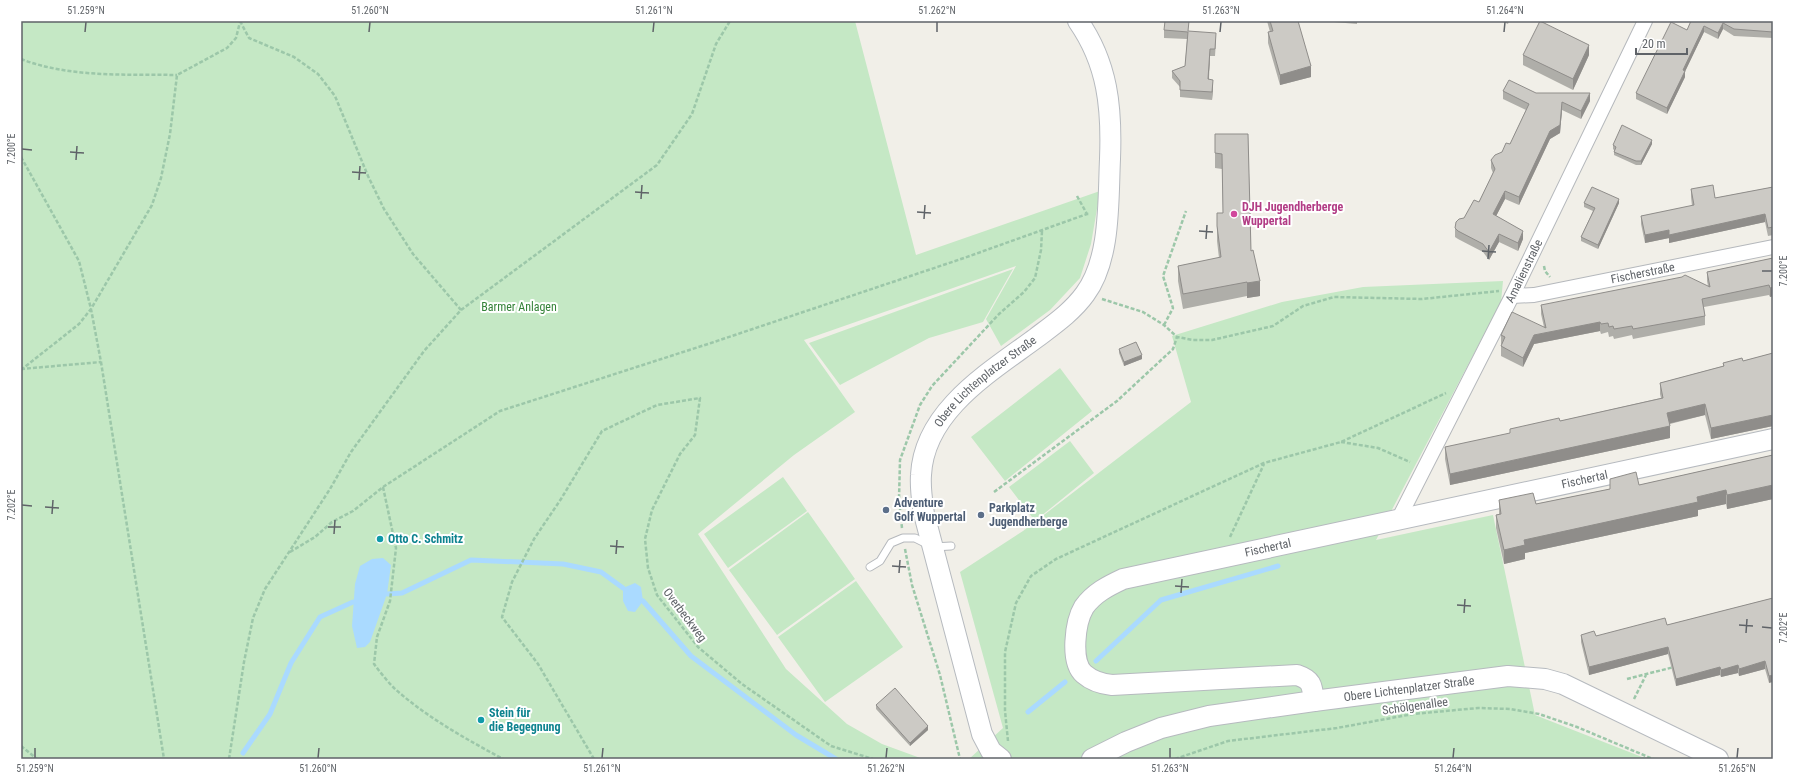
<svg xmlns="http://www.w3.org/2000/svg" width="1794" height="780" viewBox="0 0 1794 780" font-family="'Roboto Condensed',sans-serif">
<rect width="100%" height="100%" fill="#f1efe8"/>
<!-- green -->
<path fill="#c5e8c5" d="M 21,21 L 855,21 L 916,255 L 1100,191 L 1091,244 L 1080,278 L 1050,310 L 1001,346 L 986,319 L 1016,266 L 804,340 L 855,412 L 794,455 L 698,534 L 786,669 L 847,724 L 882,744 L 923,759 L 21,759 Z
M 1013,269 L 983,322 L 929,338 L 840,385 L 809,343 Z
M 1503,281 L 1501,302 L 1376,540 L 1493,515 L 1535,715 L 1642,757 L 1678,759 L 969,759 L 1003,728 L 960,572 L 1023,531 L 1191,402 L 1172,336 L 1282,302 L 1363,287 Z
M 1060,368 L 1092,411 L 1005,481 L 971,437 Z
M 1070,441 L 1094,473 L 1035,521 L 1009,487 Z
M 783,477 L 807,511 L 728,568 L 704,534 Z
M 808,512 L 855,579 L 777,635 L 729,570 Z
M 856,581 L 903,647 L 825,702 L 778,637 Z"/>
<!-- water -->
<path fill="#aadaff" d="M 383,558 L 391,565 L 387,594 L 370,642 L 365,647 L 357,648 L 352,626 L 355,584 L 360,566 L 372,559 Z
M 635,583 L 641,587 L 643,601 L 635,612 L 628,611 L 623,601 L 623,588 Z"/>
<g fill="none" stroke-linecap="round" stroke-linejoin="round">
<!-- stream -->
<path stroke="#aadaff" stroke-width="5" d="M 387,594 L 402,593 L 471,560 L 563,564 L 601,572 L 623,588
M 643,601 L 691,656 L 796,735 L 836,759
M 1096,661 L 1161,600 L 1278,566
M 1028,712 L 1065,682
M 243,753 L 270,714 L 291,663 L 320,617 L 353,602"/>
<defs>
<path id="lane" d="M 870,567 L 880,561 L 891,543 L 903,538 L 915,538 L 933,547 L 951,546"/>
<g id="street">
<path id="s1" d="M 1512,296 L 1534,295 L 1773,247"/>
<path id="s2" d="M 1398,520 L 1512,296 L 1645,21"/>
</g>
<g id="secondary">
<path id="s3" d="M 1314,701 C 1312,685 1312,680 1297,675 L 1112,685 C 1102,684 1092,681 1084,674 C 1070,662 1075,622 1084,607 C 1094,593 1108,586 1123,579 L 1773,439"/>
<path id="s4" d="M 1001,759 L 991,751 L 982,734 L 924,514 C 922,501 920,488 921,475 C 924,411 990,372 1036,338 C 1053,325 1072,312 1085,294 C 1111,259 1108,201 1110,159 C 1112,108 1108,64 1078,21"/>
<path id="s5" d="M 1092,759 L 1126,742 L 1161,728 L 1209,716 L 1314,701 L 1508,676 L 1545,679 L 1563,684 L 1718,759"/>
</g>
</defs>
<!-- lane casing -->
<use href="#lane" stroke="#b5b8bc" stroke-width="9"/>
<!-- street casing -->
<use href="#street" stroke="#b5b8bc" stroke-width="16"/>
<!-- secondary casing -->
<use href="#secondary" stroke="#b6babf" stroke-width="22"/>
<!-- path -->
<path stroke="#9cc7a9" stroke-width="2.5" stroke-dasharray="4 2" stroke-linecap="butt" d="M 240,21 L 249,38 L 294,57 L 318,74 L 335,96 L 368,176 L 384,209 L 413,254 L 461,310
M 21,59 C 70,78 126,74 177,75
M 21,157 L 79,261 L 91,309 L 101,362 L 164,759
M 1077,196 L 1087,214
M 1544,266 L 1545,271 L 1550,277
M 1102,299 L 1143,312 L 1164,325 L 1177,337 L 1193,340 L 1212,340 L 1273,326 L 1303,306 L 1334,297 L 1422,299 L 1499,291
M 1164,325 L 1173,308 L 1163,276 L 1186,211
M 21,369 L 101,362
M 21,370 L 79,324 L 91,309 L 152,205 L 161,178 L 170,134 L 177,75 L 227,48 L 236,38 L 240,22 L 242,21
M 1341,442 L 1378,448 L 1410,462
M 383,487 L 396,548 L 390,601 L 377,637 L 374,664 C 380,672 387,681 394,688 C 426,717 466,739 503,759
M 994,492 L 1117,401 L 1173,349 L 1177,337
M 902,528 L 899,499 L 900,460 L 920,405 L 932,386 L 999,314 L 1024,292 L 1035,278 L 1041,250 L 1042,231
M 1230,537 L 1264,464
M 905,549 L 912,585 L 940,675 L 960,759
M 290,552 L 315,537 L 332,522 L 353,511 L 383,487 L 500,411 L 711,343 L 964,258 L 1087,214 L 1090,214
M 1627,679 L 1674,667
M 1634,699 L 1646,675
M 1008,741 L 1005,711 L 1005,652 L 1016,603 L 1031,576 L 1056,559 L 1264,463 L 1341,442 L 1446,393
M 21,746 L 37,759
M 229,759 L 244,662 L 253,618 L 265,589 L 330,489 L 351,452 L 424,351 L 461,310 L 657,165 L 692,114 L 716,44 L 730,21
M 594,759 L 538,664 L 502,617 L 512,582 L 534,539 L 561,499 L 602,431 L 657,405 L 700,398 L 695,435 L 680,454 L 652,510 L 645,539 L 648,568 L 657,595 L 698,647 L 742,684 L 831,746 L 873,759
M 1175,759 L 1228,741 L 1337,728 L 1413,714 L 1478,708 L 1510,709 L 1539,714 L 1577,727 L 1653,759"/>
<!-- lane -->
<use href="#lane" stroke="#fff" stroke-width="7"/>
<!-- street -->
<use href="#street" stroke="#fff" stroke-width="14"/>
<!-- secondary -->
<use href="#secondary" stroke="#fff" stroke-width="20"/>
</g>
<!-- wall -->
<path fill="#afaea9" d="M 1267,21 L 1298,21 L 1311,77 L 1280,85 L 1268,43 L 1268,32 L 1270,32 Z
M 1334,21 L 1357,21 L 1357,24 L 1334,22 Z
M 1501,21 L 1509,21 L 1508,24 Z
M 1691,21 L 1773,21 L 1773,38 L 1734,36 L 1723,29 L 1718,39 L 1704,32 L 1685,71 L 1685,77 L 1667,114 L 1636,99 L 1636,93 L 1687,30 Z
M 1164,30 L 1189,31 L 1216,41 L 1215,56 L 1210,56 L 1209,79 L 1213,87 L 1212,100 L 1180,97 L 1180,87 L 1172,78 L 1172,71 L 1185,66 L 1187,39 L 1164,38 Z
M 1523,55 L 1589,55 L 1573,90 L 1523,65 Z
M 1503,91 L 1536,93 L 1590,101 L 1581,119 L 1562,110 L 1560,133 L 1550,139 L 1519,205 L 1505,199 L 1496,216 L 1523,239 L 1518,251 L 1499,242 L 1489,260 L 1483,252 L 1458,239 L 1455,237 L 1455,228 L 1479,202 L 1493,173 L 1491,168 L 1491,160 L 1502,152 L 1510,144 L 1526,110 L 1503,99 Z
M 1215,134 L 1248,134 L 1251,251 L 1260,296 L 1247,298 L 1247,296 L 1183,309 L 1178,281 L 1178,266 L 1219,258 L 1217,241 L 1217,226 L 1223,213 L 1222,169 L 1215,168 Z
M 1652,144 L 1641,165 L 1636,165 L 1614,155 L 1614,150 L 1613,149 L 1613,145 Z
M 1773,187 L 1773,235 L 1768,236 L 1765,222 L 1669,243 L 1669,238 L 1645,243 L 1641,224 L 1641,216 L 1692,206 L 1691,197 L 1691,189 L 1715,198 Z
M 1584,203 L 1619,203 L 1598,249 L 1581,241 L 1581,237 L 1593,211 L 1584,207 Z
M 1773,258 L 1773,296 L 1770,297 L 1769,295 L 1704,307 L 1705,316 L 1705,325 L 1633,339 L 1632,335 L 1614,339 L 1613,336 L 1609,337 L 1608,332 L 1601,334 L 1600,331 L 1534,344 L 1523,367 L 1501,356 L 1501,346 L 1502,344 L 1501,344 L 1501,335 L 1544,327 L 1541,314 L 1541,305 L 1708,286 L 1707,281 L 1707,272 Z
M 1119,349 L 1142,359 L 1124,366 L 1119,353 Z
M 1773,353 L 1773,426 L 1711,439 L 1705,415 L 1670,424 L 1670,438 L 1450,485 L 1445,459 L 1445,447 L 1510,434 L 1510,429 L 1560,421 L 1661,398 L 1660,394 L 1660,383 L 1723,366 L 1723,363 L 1743,361 Z
M 1773,455 L 1773,499 L 1727,509 L 1726,504 L 1698,510 L 1698,516 L 1525,553 L 1525,559 L 1504,564 L 1496,528 L 1496,515 L 1499,514 L 1499,500 L 1536,504 L 1610,489 L 1610,479 L 1639,485 Z
M 1773,598 L 1769,683 L 1765,669 L 1739,676 L 1738,673 L 1721,677 L 1720,675 L 1676,686 L 1668,654 L 1589,675 L 1581,642 L 1581,635 L 1596,636 L 1667,625 Z
M 876,705 L 928,730 L 910,746 L 876,709 Z"/>
<!-- shaded-wall -->
<path fill="#8f8d8a" d="M 1723,23 L 1723,29 L 1718,39 L 1718,33 Z
M 1704,26 L 1704,32 L 1683,76 L 1683,70 Z
M 1589,45 L 1589,55 L 1573,90 L 1573,79 Z
M 1210,49 L 1210,56 L 1208,87 L 1208,79 Z
M 1311,66 L 1311,77 L 1280,85 L 1280,75 Z
M 1685,71 L 1685,77 L 1667,114 L 1667,108 Z
M 1213,80 L 1213,87 L 1212,100 L 1212,92 Z
M 1590,93 L 1590,101 L 1581,119 L 1581,111 Z
M 1562,102 L 1562,110 L 1560,133 L 1550,139 L 1519,205 L 1519,197 Z
M 1652,140 L 1652,144 L 1641,165 L 1641,161 Z
M 1505,191 L 1505,199 L 1493,222 L 1493,214 Z
M 1619,199 L 1619,203 L 1598,249 L 1598,245 Z
M 1765,214 L 1765,222 L 1669,243 L 1669,235 Z
M 1669,230 L 1669,238 L 1645,243 L 1645,235 Z
M 1523,231 L 1523,239 L 1518,251 L 1518,243 Z
M 1499,234 L 1499,242 L 1489,260 L 1489,252 Z
M 1260,281 L 1260,296 L 1247,298 L 1247,283 Z
M 1773,287 L 1773,296 L 1770,297 L 1770,288 Z
M 1600,322 L 1600,331 L 1534,344 L 1523,367 L 1523,358 L 1534,335 Z
M 1142,355 L 1142,359 L 1124,366 L 1124,362 Z
M 1705,404 L 1705,415 L 1667,424 L 1667,413 Z
M 1773,415 L 1773,426 L 1711,439 L 1711,428 Z
M 1670,426 L 1670,438 L 1450,485 L 1450,474 Z
M 1773,485 L 1773,499 L 1727,509 L 1727,495 Z
M 1726,490 L 1726,504 L 1698,510 L 1698,516 L 1525,553 L 1525,559 L 1504,564 L 1504,550 L 1524,540 L 1697,497 Z
M 1668,647 L 1668,654 L 1589,675 L 1589,667 Z
M 1765,661 L 1765,669 L 1739,676 L 1739,669 Z
M 1738,665 L 1738,673 L 1721,677 L 1721,670 Z
M 1720,667 L 1720,675 L 1676,686 L 1676,679 Z
M 1773,675 L 1773,682 L 1769,683 L 1769,676 Z
M 928,726 L 928,730 L 910,746 L 910,743 Z"/>
<!-- building -->
<path fill="#cccac5" stroke="#8f8d8a" d="M 1165,21 L 1189,21 L 1188,31 L 1216,33 L 1215,49 L 1210,49 L 1208,79 L 1213,80 L 1212,92 L 1180,90 L 1180,81 L 1172,71 L 1185,66 L 1188,32 L 1164,30 Z
M 1270,21 L 1298,21 L 1311,66 L 1280,75 L 1268,32 L 1273,31 Z
M 1540,21 L 1589,45 L 1573,79 L 1523,55 Z
M 1691,21 L 1773,21 L 1773,32 L 1734,29 L 1723,23 L 1718,33 L 1704,26 L 1683,70 L 1685,71 L 1667,108 L 1636,93 L 1671,22 L 1687,30 Z
M 1509,80 L 1536,93 L 1590,93 L 1581,111 L 1562,102 L 1560,125 L 1550,131 L 1519,197 L 1505,191 L 1493,214 L 1523,231 L 1518,243 L 1499,234 L 1489,252 L 1483,244 L 1458,231 L 1455,228 L 1456,222 L 1459,219 L 1464,218 L 1474,200 L 1479,202 L 1495,169 L 1491,160 L 1495,155 L 1502,152 L 1506,143 L 1510,144 L 1529,104 L 1503,91 Z
M 1622,125 L 1652,140 L 1641,161 L 1636,161 L 1614,152 L 1616,147 L 1613,145 Z
M 1215,134 L 1248,134 L 1251,251 L 1253,250 L 1260,281 L 1247,283 L 1247,282 L 1183,294 L 1178,266 L 1221,257 L 1217,226 L 1217,213 L 1223,213 L 1222,154 L 1215,153 Z
M 1713,185 L 1715,198 L 1773,187 L 1773,227 L 1768,228 L 1765,214 L 1669,235 L 1669,230 L 1645,235 L 1641,216 L 1694,205 L 1691,189 Z
M 1592,187 L 1619,199 L 1598,245 L 1581,237 L 1595,208 L 1584,203 Z
M 1773,258 L 1773,287 L 1770,288 L 1769,285 L 1702,299 L 1705,316 L 1633,329 L 1632,326 L 1614,329 L 1613,326 L 1609,327 L 1608,323 L 1601,324 L 1600,322 L 1534,335 L 1523,358 L 1501,346 L 1505,337 L 1501,335 L 1512,312 L 1546,328 L 1541,305 L 1682,277 L 1685,275 L 1710,287 L 1707,272 Z
M 1136,342 L 1142,355 L 1124,362 L 1119,349 Z
M 1773,353 L 1773,415 L 1711,428 L 1705,404 L 1667,413 L 1670,426 L 1450,474 L 1445,447 L 1510,433 L 1510,429 L 1559,418 L 1560,421 L 1663,398 L 1660,383 L 1724,366 L 1723,363 L 1742,358 L 1743,361 Z
M 1773,455 L 1773,485 L 1727,495 L 1726,490 L 1697,497 L 1698,502 L 1524,540 L 1525,545 L 1504,550 L 1496,515 L 1501,514 L 1499,500 L 1533,493 L 1536,504 L 1610,489 L 1610,479 L 1636,472 L 1639,485 Z
M 1773,598 L 1773,675 L 1769,676 L 1765,661 L 1739,669 L 1738,665 L 1721,670 L 1720,667 L 1676,679 L 1668,647 L 1589,667 L 1581,635 L 1594,631 L 1596,636 L 1665,618 L 1667,625 Z
M 895,688 L 928,726 L 910,743 L 876,705 Z"/>
<!-- ticks -->
<path fill="none" stroke="#5f6368" stroke-width="1.5" d="M 85,32 L 86,22M 369,32 L 370,22M 653,32 L 654,22M 937,32 L 937,22M 1220,32 L 1221,22M 1504,32 L 1505,22M 22,149 L 32,150M 70,152 L 84,153M 76,160 L 77,146M 352,172 L 366,173M 359,180 L 360,166M 635,192 L 649,193M 641,199 L 642,185M 917,212 L 931,213M 924,219 L 925,205M 1199,231 L 1213,232M 1206,239 L 1207,225M 1482,251 L 1496,252M 1488,259 L 1489,245M 1762,271 L 1772,271M 22,505 L 32,506M 45,507 L 59,508M 52,514 L 53,500M 328,527 L 341,527M 334,534 L 335,520M 610,546 L 624,547M 616,554 L 617,540M 892,566 L 906,567M 899,573 L 900,560M 1175,586 L 1189,587M 1181,593 L 1182,579M 1457,605 L 1471,606M 1464,613 L 1465,599M 1739,625 L 1753,626M 1762,627 L 1772,628M 1746,633 L 1747,619M 35,758 L 35,748M 318,758 L 319,748M 602,758 L 603,748M 886,758 L 887,748M 1170,758 L 1170,748M 1453,758 L 1454,748M 1737,758 L 1738,748"/>
<!-- markers -->
<circle fill="#d1479c" stroke="#fff" stroke-width="1.5" cx="1234" cy="214" r="4"/>
<g fill="#5c6f8a" stroke="#fff" stroke-width="1.5">
<circle cx="886" cy="510" r="4"/>
<circle cx="981" cy="515" r="4"/>
</g>
<g fill="#0f9aa8" stroke="#fff" stroke-width="1.5">
<circle cx="380" cy="539" r="4"/>
<circle cx="481" cy="720" r="4"/>
</g>
<g text-anchor="middle" dominant-baseline="central" stroke-width="4" stroke-linejoin="round" paint-order="stroke">
<!-- hotel labels -->
<g font-size="12" font-weight="bold" fill="#b23c85" stroke="#fff" text-anchor="start">
<text x="1242" y="207">DJH Jugendherberge<tspan x="1242" dy="14">Wuppertal</tspan></text>
</g>
<!-- street labels -->
<g font-size="12" fill="#5f6368" stroke="#fff">
<text stroke="none"><textPath href="#s2" startOffset="279">Amalienstraße</textPath></text>
<text stroke="none"><textPath href="#s1" startOffset="133">Fischerstraße</textPath></text>
<text stroke="none"><textPath href="#s4" startOffset="417">Obere Lichtenplatzer Straße</textPath></text>
<text stroke="none"><textPath href="#s3" startOffset="841">Fischertal</textPath></text>
<text stroke="none"><textPath href="#s3" startOffset="517">Fischertal</textPath></text>
<text transform="translate(685 615) rotate(53)">Overbeckweg</text>
<text stroke="none"><textPath href="#s5" startOffset="327">Obere Lichtenplatzer Straße</textPath></text>
<text transform="translate(1415 706) rotate(-8)">Schölgenallee</text>
</g>
<!-- park labels -->
<g font-size="12" fill="#348238" stroke="#fff">
<text x="519" y="307">Barmer Anlagen</text>
</g>
<!-- service labels -->
<g font-size="12" font-weight="bold" fill="#4e5e75" stroke="#fff" text-anchor="start">
<text x="894" y="503">Adventure<tspan x="894" dy="14">Golf Wuppertal</tspan></text>
<text x="989" y="508">Parkplatz<tspan x="989" dy="14">Jugendherberge</tspan></text>
</g>
<!-- culture labels -->
<g font-size="12" font-weight="bold" fill="#0d838f" stroke="#fff" text-anchor="start">
<text x="388" y="539">Otto C. Schmitz</text>
<text x="489" y="713">Stein für<tspan x="489" dy="14">die Begegnung</tspan></text>
</g>
</g>
<!-- border -->
<rect width="1794" height="780" fill="none" stroke="#ffffff" stroke-width="44"/>
<!-- scale -->
<path d="M1636 48v6h51v-6" fill="none" stroke="#5f6368" stroke-width="2"/>
<text x="1642" y="48" font-size="12" fill="#5f6368" stroke="#ffffff" stroke-width="3" paint-order="stroke">20 m</text>
<rect x="22" y="22" width="1750" height="736" fill="none" stroke="#5f6368" stroke-width="1.5"/>
<g font-size="10" text-anchor="middle" fill="#5f6368">
<text x="86" y="14">51.259°N</text>
<text x="370" y="14">51.260°N</text>
<text x="654" y="14">51.261°N</text>
<text x="937" y="14">51.262°N</text>
<text x="1221" y="14">51.263°N</text>
<text x="1505" y="14">51.264°N</text>
<text transform="translate(11 149) rotate(-90)" y="4">7.200°E</text>
<text transform="translate(1783 271) rotate(-90)" y="4">7.200°E</text>
<text transform="translate(11 505) rotate(-90)" y="4">7.202°E</text>
<text transform="translate(1783 628) rotate(-90)" y="4">7.202°E</text>
<text x="35" y="772">51.259°N</text>
<text x="318" y="772">51.260°N</text>
<text x="602" y="772">51.261°N</text>
<text x="886" y="772">51.262°N</text>
<text x="1170" y="772">51.263°N</text>
<text x="1453" y="772">51.264°N</text>
<text x="1737" y="772">51.265°N</text>
</g>
</svg>
